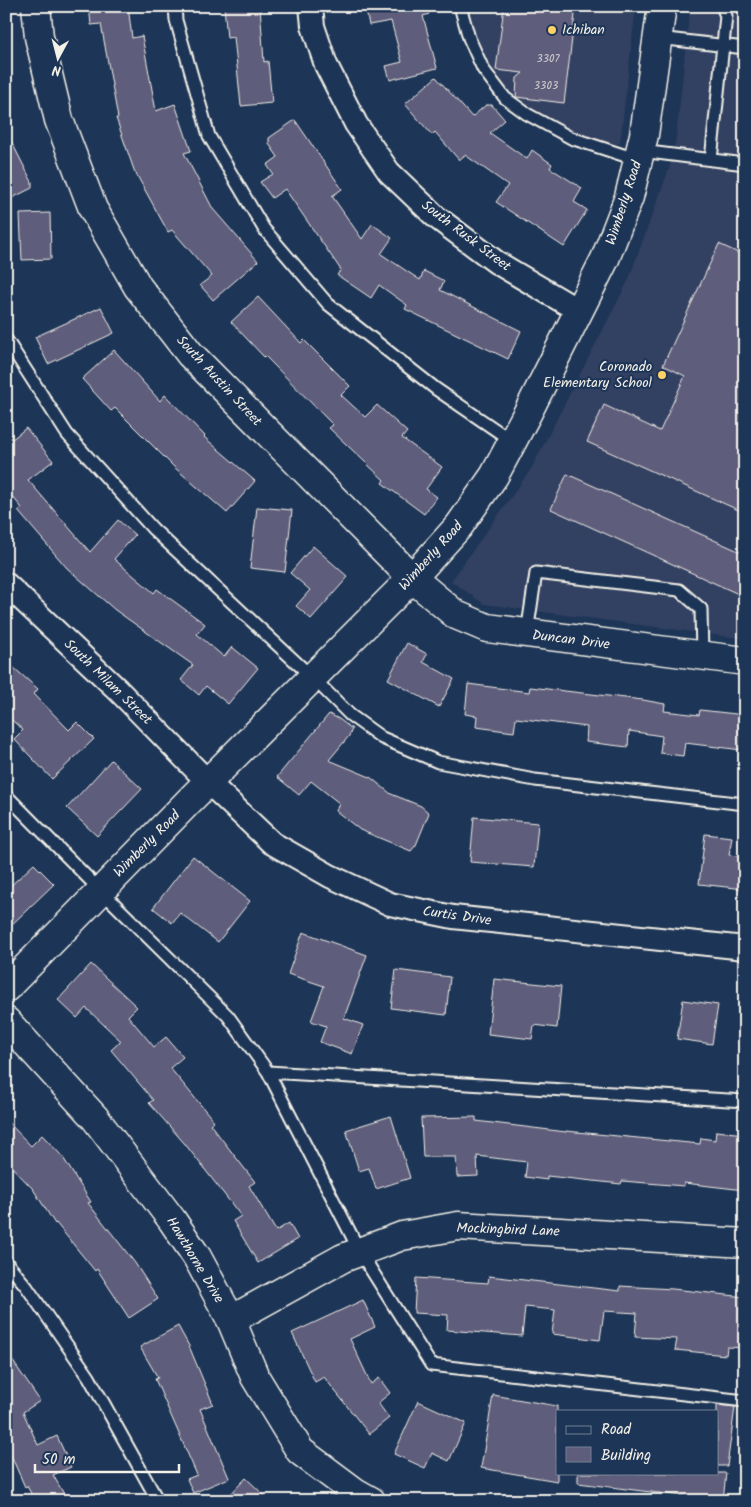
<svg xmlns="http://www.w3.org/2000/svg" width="751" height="1507" viewBox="0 0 751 1507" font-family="Kalam,sans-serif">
<rect width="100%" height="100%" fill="#1d3557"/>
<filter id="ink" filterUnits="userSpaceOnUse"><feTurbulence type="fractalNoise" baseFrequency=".02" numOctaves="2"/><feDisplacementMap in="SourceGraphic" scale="10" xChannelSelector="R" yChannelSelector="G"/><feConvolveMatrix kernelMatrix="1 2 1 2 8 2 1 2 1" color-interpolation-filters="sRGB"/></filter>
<g filter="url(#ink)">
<!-- built -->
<path fill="#314162" d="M 466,6 L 636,6 L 620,144 L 608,143 L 575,133 L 545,118 L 510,95 L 491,71 L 479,48 Z
M 690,6 L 745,6 L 745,639 L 484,604 L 451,581 L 531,469 L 628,281 L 669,169 L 676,138 Z"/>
<!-- building -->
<path fill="#5f5d7c" stroke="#f4f1e8" d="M 89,6 L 128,6 L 132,38 L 142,36 L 156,111 L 175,104 L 191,151 L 184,153 L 213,209 L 258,261 L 213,300 L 200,285 L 212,276 L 172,230 L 168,232 L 134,170 L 116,118 L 118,118 L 101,24 L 91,25 Z
M 224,6 L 260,6 L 264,62 L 268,61 L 272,103 L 241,106 L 234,37 L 227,38 Z
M 365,6 L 429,6 L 429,14 L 423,16 L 437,68 L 390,80 L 386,66 L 402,62 L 391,21 L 369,25 Z
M 504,6 L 576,6 L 564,103 L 516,97 L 517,78 L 523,73 L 496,70 Z
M 436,77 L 472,117 L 486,105 L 492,105 L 505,120 L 490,133 L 527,159 L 532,150 L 552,164 L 550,168 L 582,188 L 574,202 L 587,210 L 564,247 L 496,202 L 508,185 L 465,155 L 459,160 L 435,132 L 432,135 L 405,104 Z
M 295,120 L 342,189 L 332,196 L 362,239 L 372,224 L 392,238 L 381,254 L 420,280 L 424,271 L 444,281 L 440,290 L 521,331 L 508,359 L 405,309 L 407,305 L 379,285 L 371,298 L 337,275 L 341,270 L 285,189 L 272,198 L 260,182 L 273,174 L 267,165 L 278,157 L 269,144 L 269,138 Z
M 6,131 L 32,182 L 32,188 L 6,201 Z
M 50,213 L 51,259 L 22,260 L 20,214 Z
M 719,244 L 745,256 L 745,513 L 587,442 L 604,405 L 660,431 L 685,376 L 663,365 Z
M 258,297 L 301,343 L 304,340 L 350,386 L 341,395 L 365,417 L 377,405 L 407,432 L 402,438 L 442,467 L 426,489 L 437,497 L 424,514 L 382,483 L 384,480 L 329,428 L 333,425 L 265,356 L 264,357 L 231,322 Z
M 101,307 L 114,333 L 48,364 L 35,337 Z
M 114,350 L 160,401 L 165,395 L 205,436 L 204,437 L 255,481 L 227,513 L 174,467 L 115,408 L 111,411 L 82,379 Z
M 26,428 L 53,461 L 28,480 L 90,552 L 118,520 L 135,535 L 114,559 L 154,593 L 157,589 L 205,624 L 197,634 L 224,657 L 232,647 L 258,668 L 228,704 L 206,686 L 199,695 L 181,680 L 193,665 L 115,610 L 67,568 L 18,511 L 22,508 L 6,489 L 6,444 Z
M 567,474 L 745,554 L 745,597 L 551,509 Z
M 257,507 L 292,510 L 285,572 L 250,568 Z
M 313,546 L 348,577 L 311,619 L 296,606 L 310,590 L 290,573 Z
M 407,643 L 427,654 L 423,662 L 454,679 L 439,707 L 388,679 Z
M 6,661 L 38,689 L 34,694 L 69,730 L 77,722 L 94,739 L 52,779 L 14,739 L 23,730 L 6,715 Z
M 468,684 L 529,692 L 530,687 L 643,700 L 665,704 L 664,711 L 699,715 L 700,710 L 745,715 L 742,750 L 685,743 L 683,756 L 660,753 L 662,736 L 629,731 L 628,747 L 586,742 L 587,727 L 516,718 L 514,732 L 476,727 L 477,716 L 465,714 Z
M 329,714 L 339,719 L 352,729 L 349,736 L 329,760 L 370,777 L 391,794 L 421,806 L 429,813 L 416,845 L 411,851 L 360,830 L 336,811 L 339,803 L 311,781 L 299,795 L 277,777 Z
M 111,760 L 142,789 L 97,836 L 67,808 Z
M 474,817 L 538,823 L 534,867 L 470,862 Z
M 705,834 L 732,837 L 729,855 L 745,857 L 745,889 L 699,884 Z
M 193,856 L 250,901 L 218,942 L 180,913 L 172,923 L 153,908 Z
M 34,864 L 54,884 L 6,930 L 6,890 Z
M 303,932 L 367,955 L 344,1018 L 363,1025 L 352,1054 L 320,1042 L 326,1026 L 311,1021 L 324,986 L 288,974 Z
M 91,964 L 137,1007 L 128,1016 L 154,1047 L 166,1037 L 183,1057 L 170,1068 L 214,1121 L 210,1124 L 255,1182 L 249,1186 L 276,1231 L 289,1223 L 298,1239 L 258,1263 L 233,1221 L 241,1216 L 185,1144 L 149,1103 L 153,1100 L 111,1050 L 121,1041 L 86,1008 L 77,1018 L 58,1000 Z
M 396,970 L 450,977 L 446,1015 L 391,1008 Z
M 494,979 L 561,986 L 557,1028 L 534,1025 L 532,1039 L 488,1034 Z
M 683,1000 L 718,1005 L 712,1044 L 677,1039 Z
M 391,1116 L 410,1178 L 376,1189 L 369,1168 L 359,1171 L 346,1130 Z
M 476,1117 L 476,1121 L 566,1132 L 566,1131 L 700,1144 L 701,1138 L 715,1140 L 716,1131 L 745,1134 L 744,1190 L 684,1183 L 684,1186 L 622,1181 L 621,1184 L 547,1176 L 547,1180 L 525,1177 L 527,1162 L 477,1156 L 478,1176 L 457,1177 L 456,1157 L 423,1157 L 421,1118 Z
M 6,1120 L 31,1146 L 42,1135 L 62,1156 L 91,1202 L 88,1203 L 135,1263 L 158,1299 L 129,1318 L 97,1269 L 95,1271 L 56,1223 L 55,1224 L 33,1189 L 6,1161 Z
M 489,1276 L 620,1291 L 620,1286 L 673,1289 L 745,1297 L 745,1348 L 727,1347 L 726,1355 L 675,1350 L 677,1339 L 635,1337 L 637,1313 L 604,1311 L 600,1340 L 552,1334 L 555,1310 L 525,1307 L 522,1336 L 447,1330 L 448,1315 L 414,1313 L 416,1278 L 488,1283 Z
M 363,1300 L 375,1327 L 350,1339 L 371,1384 L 379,1378 L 390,1393 L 378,1403 L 389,1418 L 369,1434 L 324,1377 L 315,1382 L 292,1333 Z
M 178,1326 L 189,1346 L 213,1404 L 200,1409 L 229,1478 L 193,1493 L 187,1479 L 197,1475 L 155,1379 L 158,1378 L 140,1347 Z
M 6,1351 L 40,1401 L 23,1412 L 38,1445 L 57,1436 L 71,1467 L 53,1475 L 68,1501 L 35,1501 L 27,1486 L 25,1487 L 6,1444 Z
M 493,1395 L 557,1406 L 557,1481 L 481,1468 Z
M 418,1401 L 466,1423 L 449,1461 L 432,1453 L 425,1468 L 394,1454 Z
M 717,1405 L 735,1407 L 727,1466 L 717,1466 Z
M 578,1473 L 726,1473 L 723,1501 L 578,1483 Z
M 246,1478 L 270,1501 L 224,1501 Z"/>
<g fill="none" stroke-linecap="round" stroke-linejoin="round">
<defs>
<path id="lane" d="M 175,6 L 176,20 L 209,136 L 264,229 L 328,304 L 436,389 L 512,441
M 460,6 L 469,38 L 483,69 L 505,98 L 527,114 L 571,138 L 623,155 L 640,157
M 658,38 L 745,48
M 641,151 L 745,164
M 711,160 L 726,16 L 722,6
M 6,339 L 67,434 L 153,529 L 313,678 L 350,715 L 382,738 L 438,762 L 535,780 L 745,804
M 527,633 L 536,573 L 679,590 L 701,609 L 702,656
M 6,795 L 90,880 L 228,1016 L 268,1072 L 360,1252 L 431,1365 L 745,1401
M 268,1072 L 745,1101
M 6,1262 L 26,1286 L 89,1377 L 158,1501"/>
<path id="street" d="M 311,6 L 313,26 L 326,65 L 356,124 L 389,172 L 436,217 L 496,262 L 579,311
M 6,584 L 118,690 L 208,782 L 272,843 L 330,876 L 390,904 L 453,917 L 745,948"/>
<path id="secondary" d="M 36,6 L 39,37 L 59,120 L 93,209 L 138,287 L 190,354 L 412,578 L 456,615 L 487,628 L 745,661
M 6,988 L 194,796 L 412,578 L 459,526 L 494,476 L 528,412 L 605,259 L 629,197 L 644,135 L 662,6
M 6,1021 L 95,1118 L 172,1220 L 197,1257 L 231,1320 L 255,1377 L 300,1451 L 355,1492 L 371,1501
M 231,1320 L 343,1258 L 402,1236 L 458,1226 L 745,1243"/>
</defs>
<!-- lane casing -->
<use href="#lane" stroke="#f4f1e8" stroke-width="15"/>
<!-- street casing -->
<use href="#street" stroke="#f4f1e8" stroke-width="26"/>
<!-- secondary casing -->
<use href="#secondary" stroke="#f4f1e8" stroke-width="31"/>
<!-- lane -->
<use href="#lane" stroke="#1d3557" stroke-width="11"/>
<!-- street -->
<use href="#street" stroke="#1d3557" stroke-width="22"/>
<!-- secondary -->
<use href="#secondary" stroke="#1d3557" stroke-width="28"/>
</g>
</g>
<!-- markers -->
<g fill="#ffd166" stroke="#1d3557" stroke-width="2">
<circle cx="552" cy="30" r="5"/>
<circle cx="662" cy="375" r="5"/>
</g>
<g text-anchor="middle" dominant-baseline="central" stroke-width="4" stroke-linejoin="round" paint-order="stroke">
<!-- number labels -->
<g font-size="11" fill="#cfcccd">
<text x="548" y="59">3307</text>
<text x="546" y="86">3303</text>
</g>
<!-- poi labels -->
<g font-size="14" fill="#f4f1e8" stroke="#1d3557" text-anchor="start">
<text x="562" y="30">Ichiban</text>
<text x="652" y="367" text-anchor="end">Coronado<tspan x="652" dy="16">Elementary School</tspan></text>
</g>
<!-- street labels -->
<g font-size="14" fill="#f4f1e8" stroke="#1d3557">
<text transform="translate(624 203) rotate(-72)">Wimberly Road</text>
<text transform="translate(466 236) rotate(37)">South Rusk Street</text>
<text transform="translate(219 381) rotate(47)">South Austin Street</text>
<text transform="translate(431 556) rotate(-48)">Wimberly Road</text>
<text transform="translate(571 640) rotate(7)">Duncan Drive</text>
<text transform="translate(108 682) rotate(44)">South Milam Street</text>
<text transform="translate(147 844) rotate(-45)">Wimberly Road</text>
<text transform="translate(457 916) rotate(8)">Curtis Drive</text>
<text transform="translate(508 1230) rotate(2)">Mockingbird Lane</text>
<text transform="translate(195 1260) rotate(59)">Hawthorne Drive</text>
</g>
</g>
<!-- margin -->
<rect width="751" height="1507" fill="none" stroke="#1d3557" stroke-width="25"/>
<rect x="12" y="12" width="726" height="1482" fill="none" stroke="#f4f1e8" stroke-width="2" filter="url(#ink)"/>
<!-- legend -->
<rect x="556" y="1410" width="162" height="65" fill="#1d3557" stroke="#738091"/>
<rect x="566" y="1426" width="25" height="8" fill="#1d3557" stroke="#738091"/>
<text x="601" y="1434" font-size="15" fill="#f4f1e8">Road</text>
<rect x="566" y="1447" width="25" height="15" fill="#5f5d7c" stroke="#738091"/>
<text x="601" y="1460" font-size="15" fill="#f4f1e8">Building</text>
<!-- north arrow -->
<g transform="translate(58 58) rotate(187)" stroke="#1d3557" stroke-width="4" paint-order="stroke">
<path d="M0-4L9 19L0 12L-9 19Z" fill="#f4f1e8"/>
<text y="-8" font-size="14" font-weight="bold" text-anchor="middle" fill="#f4f1e8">N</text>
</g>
<!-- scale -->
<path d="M35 1464v8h144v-8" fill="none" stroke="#f4f1e8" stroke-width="2.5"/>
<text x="42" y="1464" font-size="15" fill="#f4f1e8" stroke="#1d3557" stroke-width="4" paint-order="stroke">50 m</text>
</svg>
